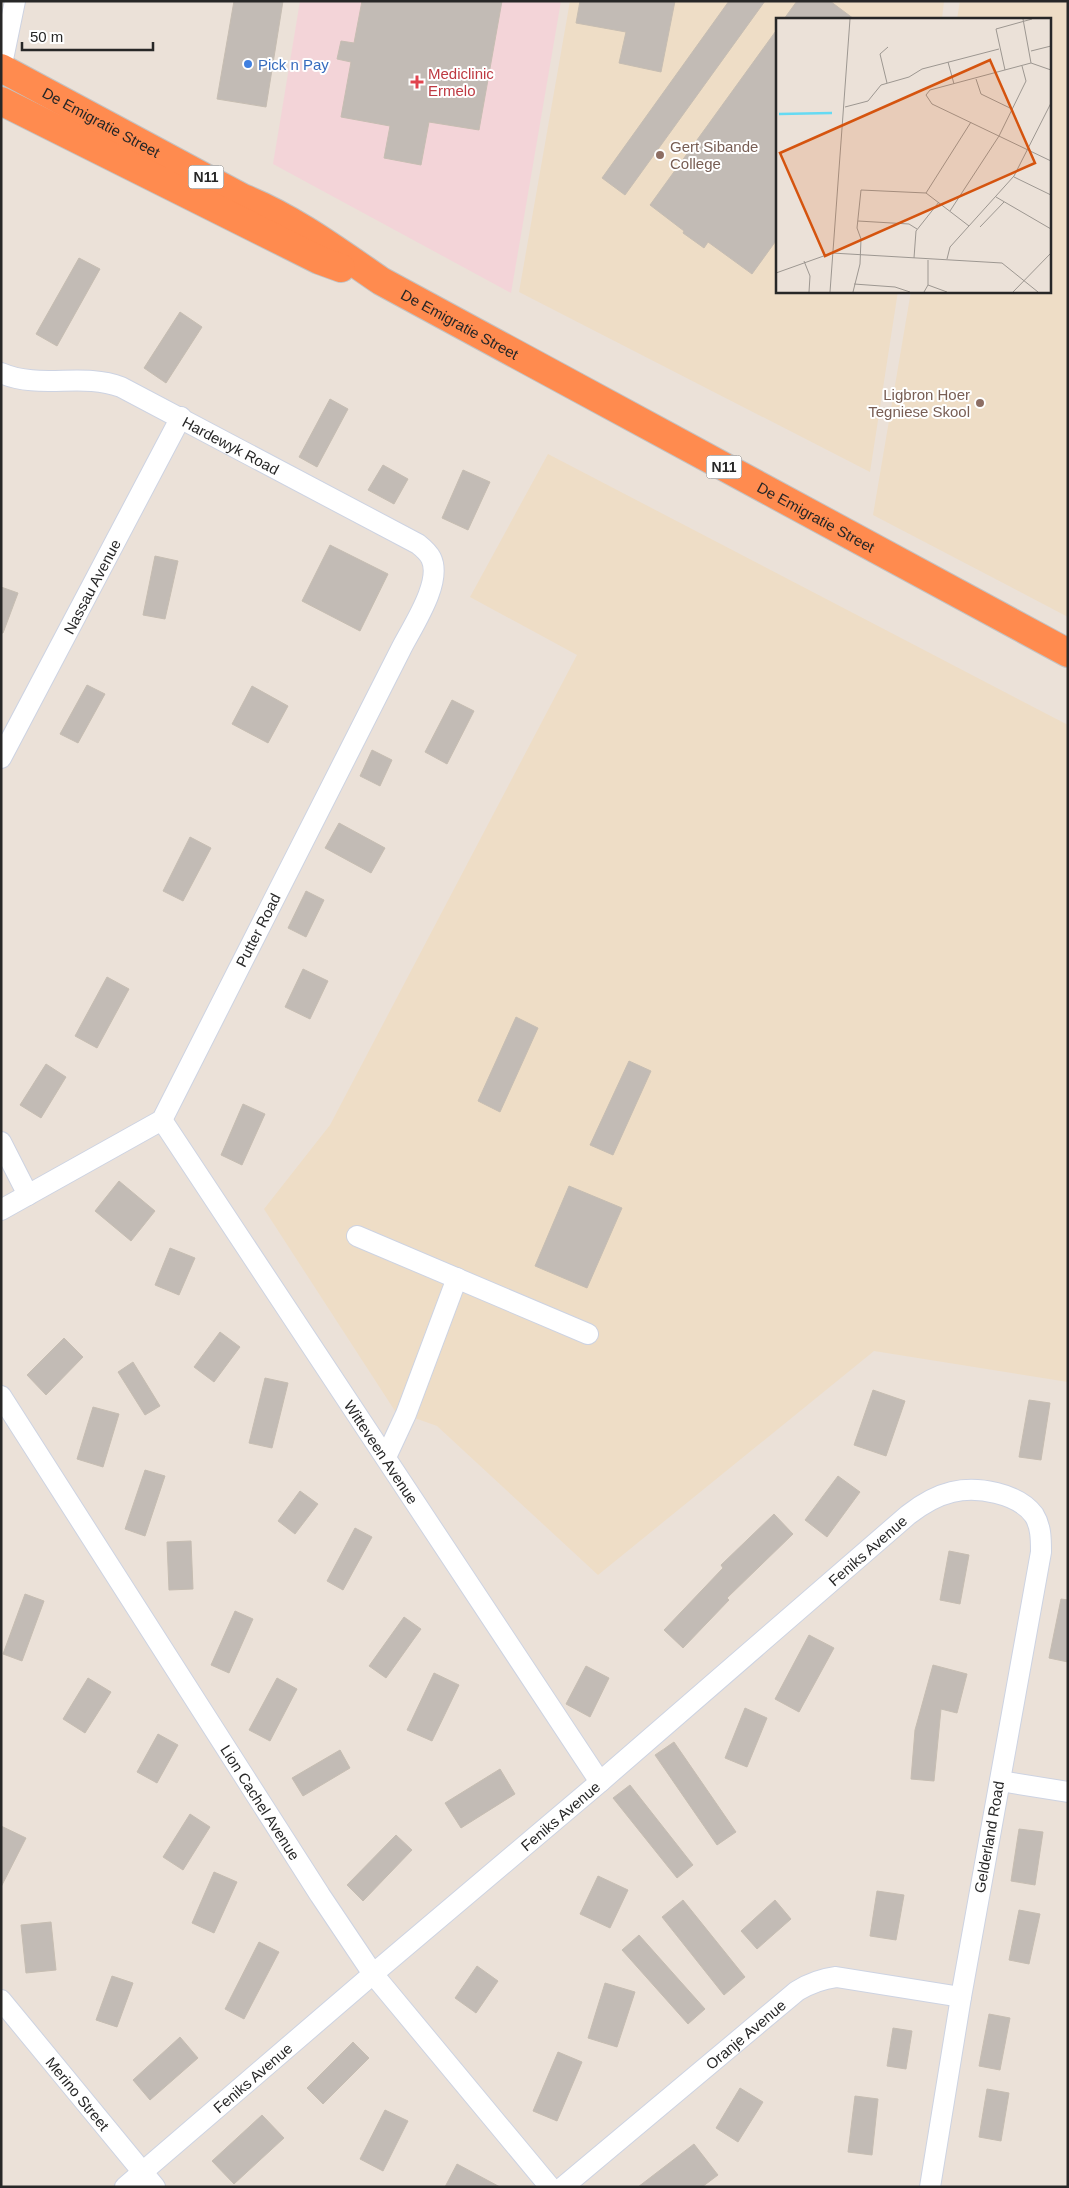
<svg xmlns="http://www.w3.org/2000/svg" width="1069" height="2188" viewBox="0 0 1069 2188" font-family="Arial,sans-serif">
<rect width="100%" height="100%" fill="#ebe1d8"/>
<!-- education -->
<path fill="#eeddc6" d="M 570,1 L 944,1 L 942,19 L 778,19 L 778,291 L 898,291 L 870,472 L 519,292 Z
M 960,1 L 1068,1 L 1068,617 L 873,515 L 911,291 L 1050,291 L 1050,19 L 957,19 Z
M 548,454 L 1068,725 L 1068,1382 L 874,1351 L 598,1575 L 437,1426 L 395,1411 L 264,1209 L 330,1125 L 577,655 L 470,597 Z"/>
<!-- medical -->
<path fill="#f3d4d8" d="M 300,1 L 561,1 L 511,293 L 273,164 Z"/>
<!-- building -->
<path fill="#c2bbb5" stroke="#c6bdb2" d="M 234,1 L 283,1 L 266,107 L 217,99 Z
M 362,1 L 502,1 L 479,130 L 429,122 L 421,165 L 384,158 L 390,126 L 341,117 L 351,62 L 337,59 L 341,41 L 354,43 Z
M 580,1 L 675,1 L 661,72 L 619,63 L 626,32 L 576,23 Z
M 729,1 L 765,1 L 625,195 L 602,178 Z
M 797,1 L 830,1 L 854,19 L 784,19 Z
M 778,28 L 778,238 L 752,274 L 708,242 L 704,248 L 683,233 L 684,231 L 650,205 Z
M 79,258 L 100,269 L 57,346 L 36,334 Z
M 180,312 L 202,327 L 166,383 L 144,368 Z
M 330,399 L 348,409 L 317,467 L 299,457 Z
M 383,465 L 408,479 L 394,504 L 368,490 Z
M 463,470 L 490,482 L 468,530 L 442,518 Z
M 330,545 L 388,574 L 360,631 L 302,601 Z
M 155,556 L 178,561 L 165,619 L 143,615 Z
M 1,587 L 18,593 L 3,633 L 1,633 Z
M 87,685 L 105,694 L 78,743 L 60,734 Z
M 252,686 L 288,706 L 268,743 L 232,724 Z
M 452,700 L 474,711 L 447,764 L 425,752 Z
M 372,750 L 392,760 L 380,786 L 360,776 Z
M 339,823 L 385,848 L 371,873 L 325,848 Z
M 190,837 L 211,848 L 183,901 L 163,891 Z
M 306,891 L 324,900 L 306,937 L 288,928 Z
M 303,969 L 328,981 L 310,1019 L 285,1007 Z
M 107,977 L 129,989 L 97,1048 L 75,1036 Z
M 516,1017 L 538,1028 L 500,1112 L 478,1101 Z
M 629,1061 L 651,1071 L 613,1155 L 590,1145 Z
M 46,1064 L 66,1077 L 41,1118 L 20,1105 Z
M 243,1104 L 265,1114 L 242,1165 L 221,1155 Z
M 119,1181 L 155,1211 L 131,1241 L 95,1211 Z
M 569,1186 L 622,1208 L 587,1288 L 535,1266 Z
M 170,1248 L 195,1258 L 179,1295 L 155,1285 Z
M 220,1332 L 240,1347 L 214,1382 L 194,1367 Z
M 64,1338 L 83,1357 L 46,1395 L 27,1375 Z
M 133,1362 L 160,1406 L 145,1415 L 118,1372 Z
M 265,1378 L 288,1383 L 272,1448 L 249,1443 Z
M 873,1390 L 905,1401 L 886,1456 L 854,1445 Z
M 1029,1400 L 1050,1403 L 1041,1460 L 1019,1457 Z
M 93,1407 L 119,1414 L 103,1467 L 77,1459 Z
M 145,1470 L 165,1476 L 145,1536 L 125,1529 Z
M 838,1476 L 860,1492 L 827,1537 L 805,1520 Z
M 300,1491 L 318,1504 L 295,1534 L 278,1521 Z
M 774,1514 L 793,1534 L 727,1598 L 729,1600 L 683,1648 L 664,1630 L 723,1568 L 721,1565 Z
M 355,1528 L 372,1537 L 343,1590 L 327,1581 Z
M 191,1541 L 193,1589 L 169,1590 L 167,1542 Z
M 949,1551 L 969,1555 L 960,1604 L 940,1600 Z
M 25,1594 L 44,1601 L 22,1661 L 3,1654 Z
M 1061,1599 L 1068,1600 L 1068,1662 L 1049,1658 Z
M 235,1611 L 253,1619 L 229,1673 L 211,1665 Z
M 404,1617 L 421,1629 L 386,1678 L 369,1666 Z
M 809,1635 L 834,1648 L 799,1712 L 775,1699 Z
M 933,1665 L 967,1674 L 957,1713 L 941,1709 L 934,1781 L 911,1779 L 915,1730 Z
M 586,1666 L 609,1678 L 590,1717 L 566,1704 Z
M 434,1673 L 459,1685 L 432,1741 L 407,1730 Z
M 88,1678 L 111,1692 L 85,1733 L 63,1719 Z
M 277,1678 L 297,1689 L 270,1741 L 249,1730 Z
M 745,1708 L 767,1718 L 747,1767 L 725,1758 Z
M 158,1734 L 178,1745 L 157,1783 L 137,1772 Z
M 674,1742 L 736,1832 L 717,1845 L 655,1755 Z
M 340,1750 L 350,1768 L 303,1796 L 292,1778 Z
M 500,1769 L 515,1794 L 461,1828 L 445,1803 Z
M 630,1785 L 693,1865 L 677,1878 L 613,1798 Z
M 190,1814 L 210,1827 L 183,1870 L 163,1857 Z
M 1,1826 L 26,1838 L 1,1887 Z
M 1019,1829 L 1043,1832 L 1035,1885 L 1011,1881 Z
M 396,1835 L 412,1850 L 363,1901 L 347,1885 Z
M 214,1872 L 237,1882 L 214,1933 L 192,1923 Z
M 598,1876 L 628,1890 L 610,1928 L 580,1914 Z
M 877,1891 L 904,1895 L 896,1940 L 870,1936 Z
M 683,1900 L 745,1977 L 724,1995 L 662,1917 Z
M 775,1900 L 791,1919 L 757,1949 L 741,1931 Z
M 1019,1910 L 1040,1914 L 1029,1964 L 1009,1960 Z
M 51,1922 L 56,1970 L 26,1973 L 21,1925 Z
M 639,1935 L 705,2009 L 688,2024 L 622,1950 Z
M 259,1942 L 279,1952 L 244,2019 L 225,2009 Z
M 477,1966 L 498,1981 L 476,2013 L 455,1998 Z
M 112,1976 L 133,1983 L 117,2027 L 96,2020 Z
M 605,1983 L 635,1992 L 617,2047 L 588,2038 Z
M 989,2014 L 1010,2018 L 1000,2070 L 979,2066 Z
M 893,2028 L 912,2031 L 906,2069 L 887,2066 Z
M 180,2037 L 198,2058 L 150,2100 L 133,2080 Z
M 353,2042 L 369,2058 L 323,2104 L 307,2088 Z
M 558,2052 L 582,2062 L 557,2121 L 533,2111 Z
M 740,2088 L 763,2102 L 738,2142 L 716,2128 Z
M 987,2089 L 1009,2093 L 1001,2141 L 979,2137 Z
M 855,2096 L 878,2099 L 872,2155 L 848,2152 Z
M 385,2110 L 408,2121 L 383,2171 L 360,2159 Z
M 262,2115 L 284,2138 L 234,2184 L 212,2161 Z
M 694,2144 L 718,2175 L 702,2187 L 638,2187 Z
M 457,2164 L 500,2187 L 445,2187 Z"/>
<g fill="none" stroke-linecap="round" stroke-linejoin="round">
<defs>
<g id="minor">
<path d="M 1,69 L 15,1"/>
<path id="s1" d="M 1,373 C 40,390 82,372 121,387 L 418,544 C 423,548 428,552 431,558 C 443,582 412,627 401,649 L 162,1120 L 1,1210"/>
<path id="s2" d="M 1,758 L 181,417"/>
<path id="s3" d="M 162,1120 L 600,1782"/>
<path d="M 1,1142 L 28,1195"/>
<path d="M 357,1236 L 588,1334"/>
<path id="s4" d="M 1,1396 L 320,1895 L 373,1974 L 550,2187"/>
<path d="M 386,1457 L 406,1414 L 457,1278"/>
<path d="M 1000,1781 L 1068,1792"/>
<path id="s5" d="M 1,2000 L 155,2187"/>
<path id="s6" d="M 125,2187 L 373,1974 L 600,1782 L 908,1515 C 922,1504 935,1496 952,1492 C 977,1486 1018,1493 1034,1515 C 1041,1526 1041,1539 1041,1552 L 961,1997 L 930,2187"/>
<path id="s7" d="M 563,2187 L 797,1991 C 810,1983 821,1979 836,1977 L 961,1997"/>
</g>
<g id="highway">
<path id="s8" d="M 1,68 L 243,198 C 293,218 336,250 381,281 L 1068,653"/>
<path d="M 1,101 L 319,260 L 341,268"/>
</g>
</defs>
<!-- minor casing -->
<use href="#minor" stroke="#cdd3e2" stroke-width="22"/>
<!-- highway casing -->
<use href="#highway" stroke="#c3c3c3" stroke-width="30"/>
<!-- minor -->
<use href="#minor" stroke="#fff" stroke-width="20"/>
<!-- highway -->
<use href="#highway" stroke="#ff8b4f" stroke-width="28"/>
</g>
<!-- markers -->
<circle fill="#3f7fe0" stroke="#fff" stroke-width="2" cx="248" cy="64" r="5"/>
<path fill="#e0444e" stroke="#fff" stroke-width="2" d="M414.5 74.5h5v5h5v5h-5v5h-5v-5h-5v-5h5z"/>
<g fill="#8d6e63" stroke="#fff" stroke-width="2">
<circle cx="660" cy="155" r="5"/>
<circle cx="980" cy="403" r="5"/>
</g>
<g text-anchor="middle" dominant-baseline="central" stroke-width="4" stroke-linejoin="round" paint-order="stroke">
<!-- shield labels -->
<g fill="#fff" stroke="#686868" stroke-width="1">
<rect x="188.5" y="165.5" width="35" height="23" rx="4"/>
<rect x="706.5" y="455.5" width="35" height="23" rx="4"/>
</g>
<g font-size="14" font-weight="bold" fill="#272727">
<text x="206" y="177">N11</text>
<text x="724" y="467">N11</text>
</g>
<!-- shop labels -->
<g font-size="15" fill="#366cbe" stroke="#fff" text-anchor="start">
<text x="258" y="64">Pick n Pay</text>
</g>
<!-- health labels -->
<g font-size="15" fill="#be3a42" stroke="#fff" text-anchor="start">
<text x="428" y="73">Mediclinic<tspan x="428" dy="17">Ermelo</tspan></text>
</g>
<!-- street labels -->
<g font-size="15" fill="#272727" stroke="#fff">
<text stroke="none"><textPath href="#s8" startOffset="114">De Emigratie Street</textPath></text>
<text stroke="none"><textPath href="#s8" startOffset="526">De Emigratie Street</textPath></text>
<text stroke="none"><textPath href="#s1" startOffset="246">Hardewyk Road</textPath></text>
<text stroke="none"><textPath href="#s8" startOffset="931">De Emigratie Street</textPath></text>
<text stroke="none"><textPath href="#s2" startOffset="194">Nassau Avenue</textPath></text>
<text transform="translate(258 930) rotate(-63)">Putter Road</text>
<text stroke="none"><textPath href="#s3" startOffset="398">Witteveen Avenue</textPath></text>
<text stroke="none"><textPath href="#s6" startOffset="978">Feniks Avenue</textPath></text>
<text stroke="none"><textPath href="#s4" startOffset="482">Lion Cachel Avenue</textPath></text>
<text stroke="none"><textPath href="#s6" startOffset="572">Feniks Avenue</textPath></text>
<text transform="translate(989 1837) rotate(-80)">Gelderland Road</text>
<text stroke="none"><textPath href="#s7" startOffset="238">Oranje Avenue</textPath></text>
<text stroke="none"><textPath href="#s6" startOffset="168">Feniks Avenue</textPath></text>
<text stroke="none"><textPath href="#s5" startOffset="121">Merino Street</textPath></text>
</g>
<!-- education labels -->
<g font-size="15" fill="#785e54" stroke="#fff" text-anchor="start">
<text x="670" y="146">Gert Sibande<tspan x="670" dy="17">College</tspan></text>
<text x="970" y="394" text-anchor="end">Ligbron Hoer<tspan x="970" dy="17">Tegniese Skool</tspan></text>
</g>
</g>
<!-- overview -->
<g transform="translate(776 18)">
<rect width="275" height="275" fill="#ebe1d8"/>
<path fill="none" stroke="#65daf3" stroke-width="2.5" d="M 3,96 L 56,95"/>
<path fill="none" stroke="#9d9791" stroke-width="1" d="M 247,1 L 255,45M 255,33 L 275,28M 172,44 L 178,66M 229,52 L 220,11 L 256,1M 275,52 L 255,45 L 154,72 L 150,77 L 156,86 L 275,143M 200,61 L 205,76 L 236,91M 111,65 L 104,36 L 112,29M 69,89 L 92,83 L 105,67 L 133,59 L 146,51 L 223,31M 238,159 L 275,177M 150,175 L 195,104M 220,179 L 275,211M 174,193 L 223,118 L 250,63 L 246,48M 82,203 L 133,206 L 141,211M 204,209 L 228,184M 138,240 L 140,213 L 163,184M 171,241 L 174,229 L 238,158 L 275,85M 28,243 L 34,258 L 33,274M 0,255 L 56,235 L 226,245 L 262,274M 78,266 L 119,269 L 134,274M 152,267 L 171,274M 54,274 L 74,1M 77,274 L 84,246 L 85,221 L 81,210 L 85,172 L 150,175 L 193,208M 148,274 L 152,267 L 152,242M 237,274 L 275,235"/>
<path fill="#d5540f" fill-opacity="0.15" stroke="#d5540f" stroke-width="2.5" d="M 214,42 L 259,145 L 49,238 L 4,135 Z"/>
<rect width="275" height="275" fill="none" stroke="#272727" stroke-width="2.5"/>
</g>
<!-- border -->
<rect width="1069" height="2188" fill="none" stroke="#272727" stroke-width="5"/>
<!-- scale -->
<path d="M22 42v8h131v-8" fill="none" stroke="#272727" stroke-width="2.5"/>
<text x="30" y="42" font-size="15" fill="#272727" stroke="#ffffff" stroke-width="4" paint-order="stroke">50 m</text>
</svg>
